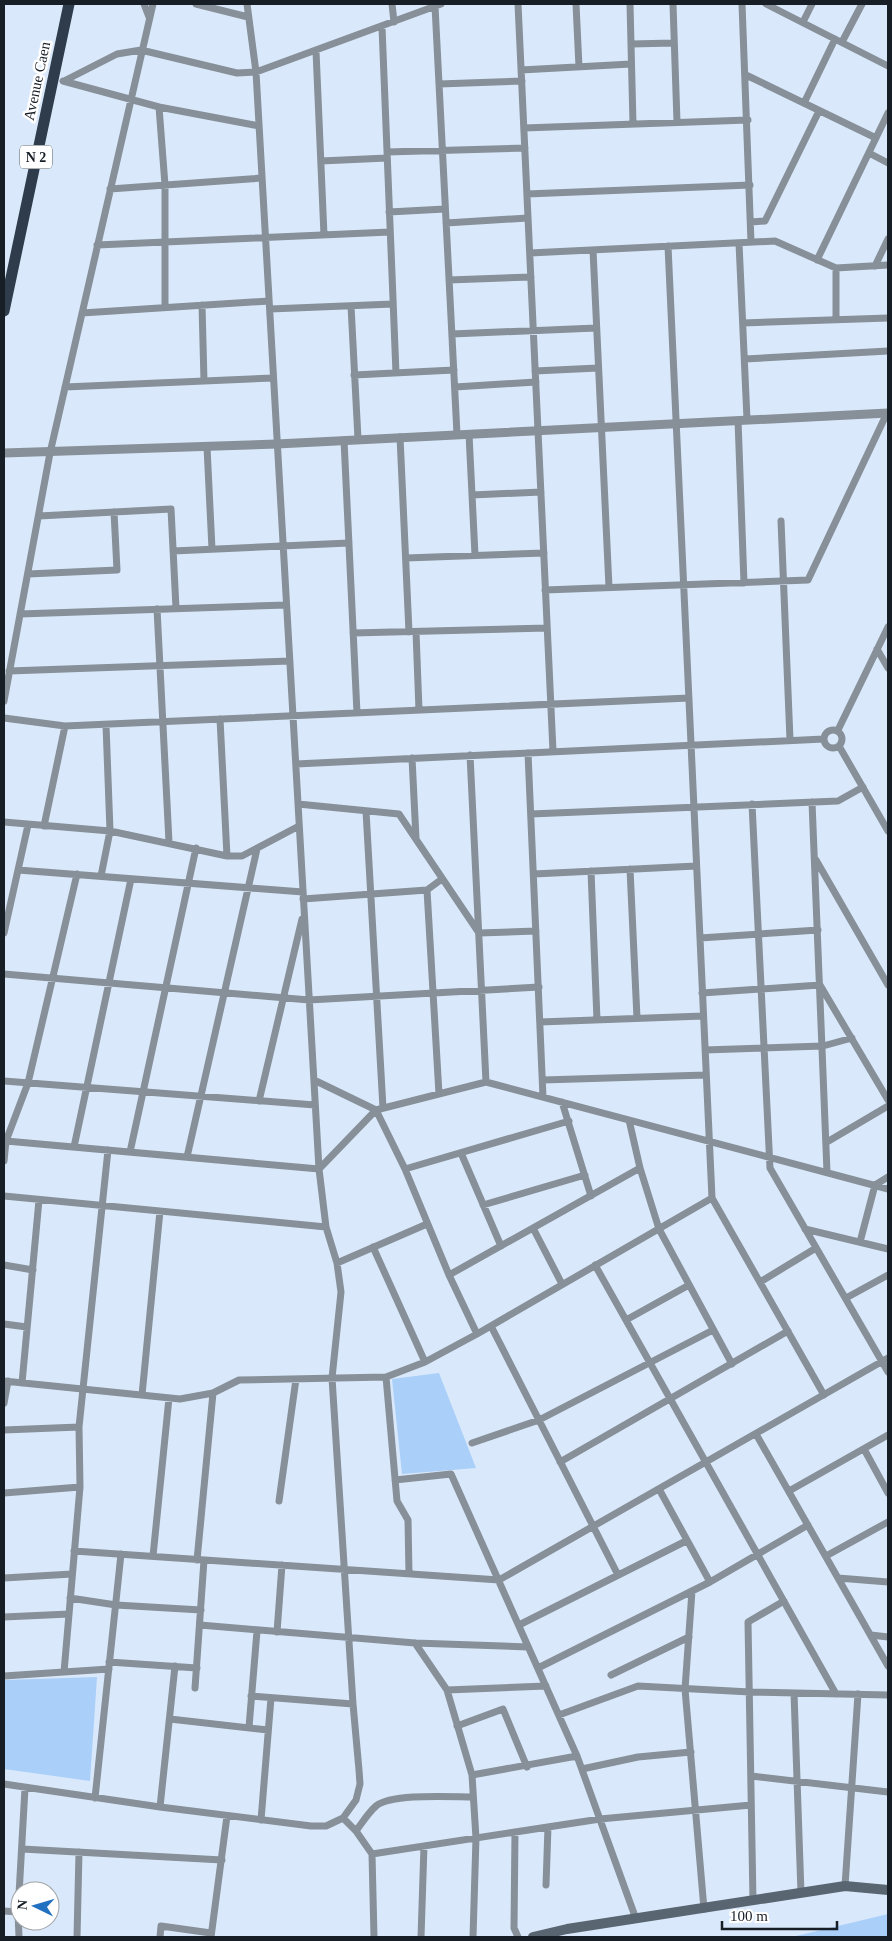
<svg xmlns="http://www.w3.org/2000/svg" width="892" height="1941" viewBox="0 0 892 1941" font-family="'Times New Roman',serif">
<rect width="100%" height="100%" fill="#d9e9fb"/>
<!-- green -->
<path fill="#aacff9" d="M 439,1373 L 476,1468 L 402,1474 L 392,1379 Z
M 97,1677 L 90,1781 L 4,1769 L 4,1680 Z
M 888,1914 L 888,1937 L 792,1937 Z"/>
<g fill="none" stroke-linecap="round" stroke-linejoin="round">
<!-- minor -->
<path stroke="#878f98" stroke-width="7" d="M 144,4 L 149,17
M 196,4 L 248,17
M 392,4 L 394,22
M 518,4 L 553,751
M 576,4 L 579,67
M 630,4 L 633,124
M 673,4 L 677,122
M 742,4 L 751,242
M 766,4 L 888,66
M 435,6 L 457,434
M 803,22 L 812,4
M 382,27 L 396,373
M 842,42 L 862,4
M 631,44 L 674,43
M 316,51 L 324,235
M 521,70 L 631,64
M 746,75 L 876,138
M 63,81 L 159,107 L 259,126
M 64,81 L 117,54 L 141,50 L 237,73 L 256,72 L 441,4
M 439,84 L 522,81
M 804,103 L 835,39
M 159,107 L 165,185 L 165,307
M 524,128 L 748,120
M 387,152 L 525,148
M 869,153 L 888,163
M 321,161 L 387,158
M 110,189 L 262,178
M 527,194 L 750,185
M 389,212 L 445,209
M 751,222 L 765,221 L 819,111
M 446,223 L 528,218
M 739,243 L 747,419
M 97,245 L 390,232
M 668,246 L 712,1198 L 824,1395
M 593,250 L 609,587
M 530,253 L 775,241 L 836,268 L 888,265
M 817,260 L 888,113
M 875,266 L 888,239
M 836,268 L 836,319
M 449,280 L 531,277
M 202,305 L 204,381
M 351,306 L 358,439
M 270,309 L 393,304
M 82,313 L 269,301
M 743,323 L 888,318
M 452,334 L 596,328
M 745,359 L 888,351
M 535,371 L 598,368
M 354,375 L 454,370
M 65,387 L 273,378
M 455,387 L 536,382
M 738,420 L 744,583
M 469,434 L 475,555
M 400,437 L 409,632
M 344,440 L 357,713
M 207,447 L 212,549
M 472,495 L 541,492
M 39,516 L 171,509 L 176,608
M 781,521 L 790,740
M 173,551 L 349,543
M 406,558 L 544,553
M 28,574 L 117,570 L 114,512
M 545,590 L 808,580 L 887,413
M 157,609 L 169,842
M 20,614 L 286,605
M 416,632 L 419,710
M 353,633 L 547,628
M 877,649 L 888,668
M 9,671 L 290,661
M 4,701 L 50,453 L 153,4
M 4,718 L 65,726 L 689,698
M 220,719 L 227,856
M824 739a9 9 0 1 1 18 0a9 9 0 1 1-18 0Z
M 838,730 L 888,627
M 839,746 L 888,831
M 528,753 L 543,1097
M 470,755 L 486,1082
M 412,758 L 416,838
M 296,764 L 824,739
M 812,802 L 827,1172
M 298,804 L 399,814 L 479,933 L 536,931
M 752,804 L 770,1168 L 888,1372
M 366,811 L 383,1108
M 531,814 L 838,801 L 863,787
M 4,822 L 110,831 L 227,856 L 242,856 L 299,826
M 44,826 L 65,726
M 816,860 L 888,985
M 630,869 L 637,1018
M 18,870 L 303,892
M 591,871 L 597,1020
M 534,874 L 696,866
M 101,876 L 110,831 L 106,725
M 427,890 L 439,1094
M 303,899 L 427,890 L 442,879
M 4,933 L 28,825
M 700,938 L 818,930
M 4,974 L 309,1000 L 539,987
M 702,993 L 820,985 L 888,1100
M 540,1022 L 703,1016
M 705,1050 L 823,1046 L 852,1038
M 314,1080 L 376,1110 L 405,1169 L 449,1275 L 477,1334
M 543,1080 L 706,1075
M 4,1081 L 315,1105
M 259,1101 L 302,919
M 562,1102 L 591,1196
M 629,1120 L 640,1168 L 659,1229 L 732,1364
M 6,1141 L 319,1169
M 827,1142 L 888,1106
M 74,1147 L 131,879
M 130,1152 L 196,848
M 461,1153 L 501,1246
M 187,1157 L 257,849
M 4,1161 L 6,1141 L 28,1083 L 77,874
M 319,1169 L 376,1110 L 486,1082 L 888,1189
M 405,1169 L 569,1121
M 4,1196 L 326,1227
M 483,1205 L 585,1175
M 533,1228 L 562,1284
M 805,1229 L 888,1249
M 860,1242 L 875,1185 L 888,1177
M 373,1247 L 425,1362
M 337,1263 L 427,1224
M 4,1265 L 33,1270
M 595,1265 L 836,1694
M 449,1275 L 640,1168
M 760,1282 L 816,1248
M 846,1298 L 888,1275
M 626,1320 L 689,1285
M 4,1324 L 27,1327
M 491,1326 L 618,1575
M 386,1377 L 397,1501 L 408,1520 L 409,1574
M 4,1381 L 180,1399 L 213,1393 L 239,1380 L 386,1377 L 425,1362 L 477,1334 L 712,1198
M 22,1383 L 39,1200
M 142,1395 L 160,1211
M 4,1403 L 8,1381
M 4,1430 L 79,1427
M 756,1434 L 888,1666
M 472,1443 L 539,1420 L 713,1330
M 864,1449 L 888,1493
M 560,1462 L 788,1331
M 395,1480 L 451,1474 L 577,1756 L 636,1919
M 659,1489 L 710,1582
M 789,1491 L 888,1435
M 4,1493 L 80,1487
M 279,1501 L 296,1379
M 74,1551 L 499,1580 L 888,1358
M 153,1556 L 169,1398
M 826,1556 L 888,1522
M 197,1560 L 213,1393
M 4,1578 L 72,1574
M 838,1578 L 888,1582
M 692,1591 L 685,1689 L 704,1909
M 70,1598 L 116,1605 L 201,1610
M 4,1617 L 69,1614
M 200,1625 L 415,1643 L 528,1647
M 519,1625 L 686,1541
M 277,1632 L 282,1565
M 871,1635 L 888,1637
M 415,1643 L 447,1690 L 472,1775 L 476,1838 L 473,1937
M 109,1662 L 197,1668
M 538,1668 L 710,1582 L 808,1525
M 64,1672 L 80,1487 L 79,1427 L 108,1150
M 611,1675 L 689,1637
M 4,1676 L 109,1669
M 195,1688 L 204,1560
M 447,1690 L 546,1686
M 794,1693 L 801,1893
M 251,1696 L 353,1704
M 559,1715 L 638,1686 L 750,1692 L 888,1695
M 170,1719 L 268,1730
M 457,1726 L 503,1709 L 527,1767
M 249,1727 L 257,1631
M 582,1769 L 638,1757 L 691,1752
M 472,1775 L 577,1756
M 751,1776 L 888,1792
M 4,1784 L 160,1807 L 311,1826 L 326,1826 L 343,1818 L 356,1800 L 360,1784 L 359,1770 L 353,1704 L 332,1378 L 341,1292 L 337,1263 L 326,1227 L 319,1169 L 256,72 L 247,4
M 95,1798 L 121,1554
M 160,1807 L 175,1666
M 343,1818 L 356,1831 L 372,1854 L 374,1937
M 261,1820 L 271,1698
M 356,1831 C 362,1823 368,1813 376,1806 C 392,1793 452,1797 473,1797
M 515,1832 L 514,1928 L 518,1937
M 22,1849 L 222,1860
M 372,1854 L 600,1819 L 751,1805
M 546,1885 L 548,1827
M 845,1886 L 858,1694
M 753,1901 L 748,1622 L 784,1601
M 4,1911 L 18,1912
M 19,1937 L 18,1912 L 25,1788
M 77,1937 L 79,1852
M 160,1937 L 161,1926 L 211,1933
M 211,1937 L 227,1816
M 421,1937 L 424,1846"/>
<!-- tertiary -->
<path stroke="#878f98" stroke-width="9" d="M 4,453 L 277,444 L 888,413"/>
<!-- secondary -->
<path stroke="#5a6572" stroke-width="10" d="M 533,1937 L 567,1929 L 845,1886 L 888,1890"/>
<!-- trunk -->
<path stroke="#2e3c4c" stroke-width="11" d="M 4,311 L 69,4"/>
</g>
<g text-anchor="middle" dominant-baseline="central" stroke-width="5" stroke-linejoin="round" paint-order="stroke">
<!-- shield labels -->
<rect fill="#fff" stroke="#5d6267" stroke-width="1" x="20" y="145.5" width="32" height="23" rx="4"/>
<g font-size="14" font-weight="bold" fill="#171e26">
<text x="36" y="157">N 2</text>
</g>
<!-- street labels -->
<g font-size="15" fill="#171e26" stroke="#fff">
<text transform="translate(37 81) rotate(-78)">Avenue Caen</text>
</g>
</g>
<!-- border -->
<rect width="892" height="1941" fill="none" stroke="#171e26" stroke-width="10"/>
<!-- north arrow -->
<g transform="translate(35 1906) rotate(275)"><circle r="24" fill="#ffffff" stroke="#a2a5a8"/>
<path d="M0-4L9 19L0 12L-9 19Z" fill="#2171c0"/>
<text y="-8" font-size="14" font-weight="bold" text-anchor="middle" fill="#171e26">N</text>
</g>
<!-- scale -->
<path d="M722 1921v8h115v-8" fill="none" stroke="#171e26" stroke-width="2.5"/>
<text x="730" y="1921" font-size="15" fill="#171e26" stroke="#ffffff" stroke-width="4" paint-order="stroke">100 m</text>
</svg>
